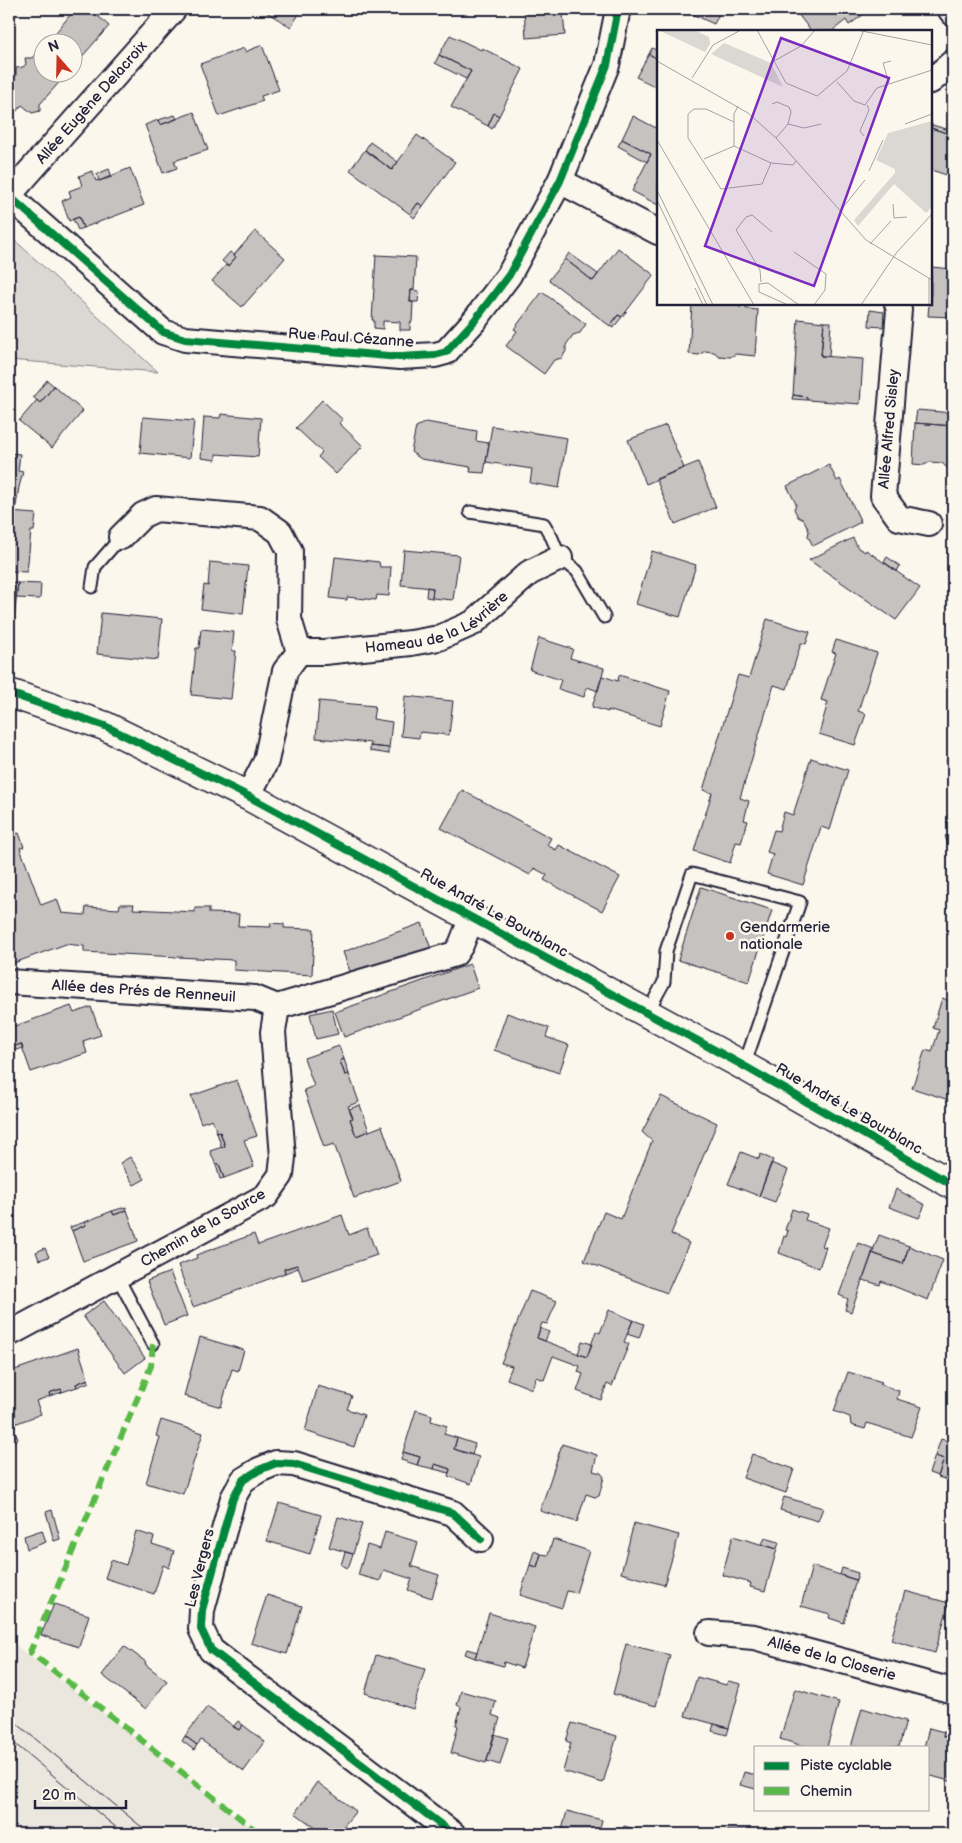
<svg xmlns="http://www.w3.org/2000/svg" width="962" height="1843" viewBox="0 0 962 1843" font-family="'Balsamiq Sans',sans-serif">
<rect width="100%" height="100%" fill="#fbf7ec"/>
<filter id="ink" filterUnits="userSpaceOnUse"><feTurbulence type="fractalNoise" baseFrequency=".02" numOctaves="2"/><feDisplacementMap in="SourceGraphic" scale="10" xChannelSelector="R" yChannelSelector="G"/><feConvolveMatrix kernelMatrix="1 2 1 2 8 2 1 2 1" color-interpolation-filters="sRGB"/></filter>
<g filter="url(#ink)">
<!-- built -->
<path fill="#ebe7df" d="M 9,1638 L 19,1648 L 260,1834 L 9,1834 Z"/>
<!-- green -->
<path fill="#dbd8d3" stroke="#7e7d87" d="M 9,235 L 158,372 L 9,360 Z"/>
<!-- building -->
<path fill="#c6c2c0" stroke="#22223b" d="M 75,9 L 90,9 L 109,26 L 72,68 L 72,42 L 45,42 L 45,36 L 53,36 Z
M 261,9 L 302,9 L 291,27 Z
M 524,9 L 560,9 L 561,14 L 563,14 L 565,35 L 526,38 Z
M 560,9 L 567,9 L 568,14 L 561,14 Z
M 681,9 L 717,9 L 718,16 L 714,24 Z
M 794,9 L 871,9 L 849,25 L 846,20 L 832,31 L 811,31 Z
M 450,35 L 481,50 L 482,48 L 523,69 L 499,116 L 494,113 L 488,126 L 451,107 L 471,71 L 439,55 Z
M 262,45 L 279,90 L 261,96 L 263,101 L 219,116 L 200,64 L 244,48 L 245,52 Z
M 42,46 L 42,72 L 72,72 L 72,77 L 63,78 L 40,104 L 40,111 L 32,113 L 22,105 L 9,120 L 9,83 L 16,76 L 16,68 L 23,67 L 26,64 L 25,58 L 32,58 Z
M 652,48 L 658,51 L 658,59 L 649,54 Z
M 649,54 L 658,59 L 658,88 L 636,77 Z
M 439,55 L 471,71 L 466,79 L 435,63 Z
M 194,112 L 208,150 L 174,161 L 177,168 L 163,173 L 145,125 L 158,120 L 160,125 Z
M 494,113 L 499,116 L 492,129 L 488,126 Z
M 175,115 L 177,119 L 160,125 L 158,120 Z
M 633,116 L 658,129 L 658,205 L 632,191 L 651,154 L 622,139 Z
M 931,124 L 932,125 L 931,128 L 953,135 L 953,177 L 931,170 Z
M 932,125 L 950,130 L 949,134 L 931,128 Z
M 417,135 L 455,162 L 423,206 L 418,203 L 410,214 L 350,170 L 365,150 L 392,170 Z
M 622,139 L 651,154 L 647,162 L 618,146 Z
M 370,142 L 398,162 L 392,170 L 365,150 Z
M 130,168 L 144,205 L 83,228 L 79,217 L 69,221 L 62,201 L 71,197 L 69,191 L 82,186 L 79,176 L 92,171 L 96,181 L 99,180 L 99,181 Z
M 109,169 L 112,177 L 99,181 L 97,174 Z
M 418,203 L 423,206 L 414,218 L 410,214 Z
M 79,217 L 83,228 L 78,230 L 73,219 Z
M 255,231 L 285,258 L 242,307 L 212,281 L 226,265 L 228,266 L 236,257 L 234,255 Z
M 618,248 L 654,275 L 622,317 L 618,315 L 610,326 L 549,280 L 565,259 L 593,281 Z
M 230,252 L 236,257 L 228,266 L 222,261 Z
M 569,253 L 598,274 L 593,281 L 565,259 Z
M 376,255 L 416,257 L 414,290 L 411,290 L 410,302 L 413,302 L 412,322 L 410,323 L 410,330 L 400,330 L 400,322 L 383,321 L 383,329 L 374,328 L 374,320 L 372,320 Z
M 931,267 L 953,269 L 953,317 L 928,316 L 929,304 L 931,304 Z
M 411,290 L 419,291 L 418,302 L 410,302 Z
M 542,292 L 586,324 L 580,333 L 573,335 L 566,345 L 566,351 L 562,358 L 554,360 L 544,374 L 506,346 L 517,331 L 514,329 Z
M 692,304 L 740,304 L 740,308 L 758,310 L 755,356 L 736,354 L 730,357 L 719,356 L 714,352 L 705,351 L 699,355 L 689,354 Z
M 870,310 L 884,312 L 883,327 L 869,326 Z
M 618,315 L 622,317 L 613,328 L 610,326 Z
M 798,319 L 824,322 L 821,356 L 863,359 L 860,404 L 807,400 L 807,397 L 793,395 Z
M 824,322 L 831,322 L 829,356 L 821,356 Z
M 47,380 L 54,386 L 40,403 L 33,397 Z
M 54,386 L 83,411 L 52,448 L 19,421 L 37,400 L 40,403 Z
M 793,395 L 807,397 L 807,400 L 792,399 Z
M 322,400 L 343,420 L 339,423 L 363,446 L 336,474 L 318,457 L 322,452 L 296,428 Z
M 917,410 L 953,413 L 953,426 L 915,423 Z
M 221,414 L 261,418 L 258,457 L 216,454 L 216,460 L 201,458 L 204,417 L 220,418 Z
M 143,417 L 194,421 L 190,458 L 140,453 Z
M 426,422 L 477,431 L 476,441 L 489,443 L 484,473 L 470,472 L 471,467 L 421,459 L 411,452 L 416,427 Z
M 915,423 L 953,426 L 953,467 L 946,467 L 942,463 L 930,462 L 924,465 L 913,464 Z
M 666,425 L 684,468 L 646,484 L 628,440 Z
M 492,426 L 567,438 L 559,488 L 530,483 L 532,469 L 486,462 Z
M 9,453 L 20,454 L 18,471 L 23,472 L 19,487 L 15,512 L 9,512 Z
M 698,462 L 716,507 L 675,524 L 656,479 Z
M 829,465 L 837,481 L 840,479 L 861,522 L 813,546 L 808,536 L 809,531 L 804,520 L 798,517 L 794,509 L 796,504 L 787,486 Z
M 9,512 L 36,514 L 34,531 L 31,531 L 27,572 L 9,571 Z
M 853,538 L 858,548 L 865,552 L 866,550 L 920,588 L 896,620 L 809,560 Z
M 404,550 L 459,555 L 453,600 L 432,598 L 433,588 L 401,585 Z
M 652,551 L 696,565 L 680,617 L 636,604 Z
M 335,557 L 379,562 L 380,567 L 391,567 L 389,596 L 377,595 L 376,600 L 347,597 L 347,600 L 330,598 Z
M 887,557 L 900,566 L 897,571 L 884,562 Z
M 210,562 L 248,566 L 243,614 L 201,609 L 204,585 L 208,586 Z
M 9,582 L 18,583 L 13,630 L 9,629 Z
M 18,583 L 41,584 L 40,599 L 16,598 Z
M 427,587 L 433,588 L 432,598 L 426,597 Z
M 101,613 L 162,619 L 158,660 L 97,654 Z
M 767,619 L 810,632 L 806,644 L 801,643 L 787,689 L 774,685 L 740,798 L 749,801 L 744,820 L 748,821 L 741,843 L 736,842 L 730,863 L 694,851 L 712,793 L 703,790 L 738,675 L 749,678 Z
M 201,629 L 234,632 L 232,651 L 236,651 L 231,699 L 191,695 L 196,648 L 199,648 Z
M 539,638 L 573,649 L 570,658 L 604,668 L 598,691 L 587,687 L 584,697 L 558,689 L 561,680 L 530,670 Z
M 836,640 L 877,653 L 858,711 L 866,714 L 855,745 L 819,734 L 828,702 L 821,700 L 836,653 L 832,652 Z
M 619,675 L 670,691 L 660,726 L 608,710 L 608,712 L 592,707 L 602,676 L 618,681 Z
M 405,696 L 453,701 L 449,735 L 420,732 L 419,738 L 401,736 Z
M 319,701 L 375,706 L 373,719 L 392,722 L 389,748 L 370,746 L 371,743 L 316,738 Z
M 953,745 L 953,765 L 946,761 Z
M 370,746 L 389,748 L 389,754 L 370,751 Z
M 811,758 L 848,770 L 830,830 L 821,827 L 803,885 L 767,874 L 773,854 L 767,852 L 774,830 L 779,831 L 784,812 L 793,815 Z
M 462,790 L 551,838 L 547,845 L 556,850 L 559,845 L 620,877 L 602,911 L 544,880 L 547,875 L 534,868 L 530,875 L 441,828 Z
M 953,808 L 953,858 L 945,836 L 951,833 L 947,822 Z
M 9,817 L 15,834 L 19,833 L 24,847 L 20,848 L 41,905 L 57,899 L 62,913 L 85,915 L 86,907 L 119,909 L 120,904 L 134,904 L 133,909 L 195,912 L 195,908 L 209,908 L 209,913 L 239,914 L 238,926 L 271,927 L 270,923 L 284,924 L 284,928 L 314,929 L 312,975 L 234,970 L 234,960 L 84,952 L 84,946 L 66,944 L 14,963 L 9,949 Z
M 701,887 L 772,910 L 749,982 L 678,960 Z
M 422,923 L 431,949 L 352,977 L 343,952 Z
M 470,964 L 478,988 L 344,1037 L 335,1012 Z
M 942,998 L 953,1002 L 953,1096 L 952,1101 L 912,1088 L 925,1050 L 932,1052 L 939,1030 L 933,1028 Z
M 71,1006 L 74,1013 L 91,1007 L 101,1035 L 83,1041 L 87,1053 L 31,1072 L 21,1044 L 9,1048 L 9,1014 L 11,1014 L 15,1026 Z
M 332,1009 L 338,1034 L 316,1039 L 310,1014 Z
M 507,1013 L 549,1028 L 546,1037 L 569,1045 L 559,1073 L 494,1050 Z
M 21,1044 L 23,1048 L 9,1052 L 9,1048 Z
M 339,1046 L 344,1059 L 340,1061 L 345,1075 L 349,1074 L 359,1102 L 348,1106 L 353,1118 L 350,1119 L 356,1136 L 382,1126 L 401,1181 L 354,1198 L 334,1144 L 324,1147 L 304,1090 L 314,1086 L 304,1058 Z
M 344,1059 L 349,1074 L 345,1075 L 340,1061 Z
M 237,1080 L 257,1136 L 244,1140 L 254,1167 L 224,1178 L 219,1164 L 216,1165 L 210,1151 L 225,1146 L 220,1132 L 217,1133 L 212,1119 L 201,1123 L 191,1096 Z
M 661,1096 L 717,1123 L 671,1234 L 689,1243 L 667,1293 L 584,1261 L 604,1212 L 621,1219 L 652,1141 L 642,1132 Z
M 360,1105 L 369,1131 L 356,1136 L 350,1119 L 353,1118 L 349,1109 Z
M 220,1132 L 225,1146 L 222,1148 L 217,1133 Z
M 741,1152 L 759,1159 L 760,1154 L 773,1160 L 759,1196 L 728,1184 Z
M 130,1157 L 145,1179 L 134,1185 L 120,1163 Z
M 771,1163 L 788,1170 L 775,1202 L 759,1196 Z
M 219,1164 L 224,1178 L 220,1179 L 216,1165 Z
M 896,1189 L 925,1205 L 919,1218 L 889,1207 Z
M 126,1207 L 127,1210 L 114,1215 L 112,1211 Z
M 792,1209 L 807,1214 L 805,1220 L 829,1228 L 822,1246 L 826,1247 L 819,1268 L 779,1253 L 784,1236 L 786,1237 L 788,1231 L 785,1230 Z
M 127,1210 L 138,1241 L 83,1261 L 72,1231 L 86,1225 L 85,1222 L 112,1211 L 114,1215 Z
M 342,1215 L 349,1235 L 367,1228 L 377,1255 L 303,1280 L 297,1265 L 284,1269 L 285,1273 L 193,1307 L 178,1265 L 197,1258 L 196,1255 L 254,1234 L 258,1245 Z
M 85,1222 L 86,1225 L 72,1231 L 70,1227 Z
M 879,1235 L 909,1246 L 903,1264 L 872,1253 Z
M 858,1243 L 874,1249 L 851,1312 L 845,1310 L 848,1299 L 839,1295 Z
M 909,1246 L 943,1260 L 928,1300 L 881,1281 L 880,1285 L 863,1280 L 872,1253 L 903,1264 Z
M 45,1248 L 49,1257 L 39,1260 L 36,1252 Z
M 297,1265 L 298,1268 L 285,1273 L 284,1269 Z
M 170,1272 L 187,1316 L 164,1325 L 147,1281 Z
M 530,1291 L 557,1301 L 547,1324 L 542,1323 L 537,1338 L 587,1357 L 596,1331 L 600,1333 L 609,1310 L 633,1320 L 624,1342 L 629,1344 L 612,1386 L 607,1384 L 601,1400 L 577,1391 L 583,1374 L 578,1372 L 580,1366 L 553,1356 L 544,1380 L 536,1377 L 532,1389 L 507,1379 L 512,1366 L 501,1363 Z
M 104,1301 L 145,1358 L 125,1373 L 83,1316 Z
M 633,1320 L 644,1324 L 639,1338 L 627,1334 Z
M 540,1328 L 549,1332 L 545,1341 L 537,1338 Z
M 200,1337 L 244,1350 L 238,1371 L 232,1369 L 221,1407 L 184,1396 Z
M 582,1341 L 592,1344 L 587,1357 L 578,1354 Z
M 78,1348 L 88,1379 L 76,1384 L 77,1387 L 62,1392 L 61,1389 L 49,1393 L 50,1396 L 36,1401 L 41,1414 L 12,1425 L 18,1439 L 9,1443 L 9,1372 Z
M 848,1372 L 882,1382 L 880,1384 L 899,1391 L 897,1399 L 922,1407 L 911,1437 L 867,1423 L 865,1429 L 851,1425 L 850,1417 L 834,1411 Z
M 88,1379 L 89,1382 L 77,1387 L 76,1384 Z
M 318,1386 L 352,1396 L 347,1409 L 364,1415 L 354,1447 L 305,1431 Z
M 61,1389 L 62,1392 L 50,1396 L 49,1393 Z
M 416,1410 L 432,1415 L 431,1421 L 447,1426 L 444,1434 L 457,1438 L 454,1449 L 479,1457 L 471,1484 L 448,1476 L 450,1469 L 435,1464 L 434,1469 L 417,1465 L 420,1457 L 403,1452 Z
M 161,1420 L 203,1433 L 183,1494 L 146,1483 L 160,1437 L 156,1436 Z
M 457,1438 L 475,1444 L 472,1455 L 454,1449 Z
M 941,1439 L 953,1443 L 953,1482 L 938,1477 L 944,1459 L 935,1456 Z
M 562,1444 L 597,1455 L 593,1471 L 601,1473 L 604,1477 L 599,1496 L 595,1497 L 586,1494 L 577,1522 L 540,1511 Z
M 403,1452 L 420,1457 L 417,1465 L 401,1460 Z
M 752,1454 L 794,1469 L 786,1493 L 743,1478 Z
M 935,1456 L 944,1459 L 938,1476 L 929,1473 Z
M 435,1464 L 450,1469 L 449,1473 L 434,1469 Z
M 784,1497 L 823,1508 L 818,1521 L 780,1510 Z
M 279,1503 L 321,1515 L 310,1554 L 267,1541 Z
M 52,1510 L 60,1539 L 54,1541 L 46,1512 Z
M 338,1517 L 362,1524 L 353,1554 L 329,1547 Z
M 634,1523 L 679,1535 L 664,1585 L 621,1573 Z
M 42,1530 L 46,1542 L 27,1549 L 24,1536 Z
M 136,1531 L 154,1537 L 152,1544 L 174,1551 L 169,1568 L 163,1565 L 154,1594 L 105,1578 L 111,1560 L 126,1565 Z
M 385,1532 L 418,1542 L 411,1566 L 439,1575 L 432,1598 L 408,1590 L 412,1579 L 384,1570 L 380,1581 L 358,1575 L 367,1545 L 380,1549 Z
M 733,1536 L 777,1549 L 765,1591 L 750,1587 L 751,1583 L 722,1575 Z
M 765,1538 L 779,1542 L 777,1549 L 762,1544 Z
M 553,1539 L 589,1551 L 576,1593 L 567,1591 L 562,1608 L 520,1595 L 530,1565 L 537,1567 L 541,1554 L 548,1555 Z
M 534,1551 L 541,1554 L 537,1567 L 530,1565 Z
M 345,1552 L 353,1554 L 348,1568 L 341,1565 Z
M 812,1566 L 856,1580 L 844,1623 L 829,1618 L 830,1614 L 801,1606 Z
M 842,1568 L 858,1573 L 856,1580 L 840,1575 Z
M 905,1591 L 949,1603 L 935,1653 L 891,1640 Z
M 267,1595 L 302,1606 L 287,1654 L 251,1643 Z
M 54,1604 L 89,1615 L 79,1647 L 41,1635 Z
M 489,1613 L 535,1627 L 522,1668 L 504,1662 L 503,1666 L 475,1658 Z
M 626,1644 L 670,1655 L 656,1706 L 613,1694 Z
M 124,1646 L 146,1662 L 145,1664 L 167,1681 L 146,1709 L 102,1675 Z
M 467,1649 L 477,1652 L 475,1658 L 465,1654 Z
M 376,1655 L 425,1669 L 413,1709 L 365,1693 Z
M 697,1677 L 726,1685 L 728,1681 L 741,1684 L 729,1728 L 685,1716 Z
M 795,1689 L 839,1702 L 827,1747 L 806,1747 L 780,1739 Z
M 461,1691 L 496,1701 L 492,1715 L 500,1718 L 486,1763 L 451,1753 L 458,1726 L 456,1725 L 461,1707 L 457,1705 Z
M 207,1707 L 239,1730 L 243,1725 L 265,1742 L 244,1771 L 201,1740 L 197,1745 L 185,1736 Z
M 862,1708 L 906,1721 L 899,1747 L 851,1747 Z
M 238,1721 L 243,1725 L 239,1730 L 233,1727 Z
M 572,1723 L 617,1736 L 603,1783 L 563,1771 L 571,1743 L 566,1741 Z
M 714,1724 L 729,1728 L 727,1735 L 712,1731 Z
M 929,1728 L 944,1732 L 943,1736 L 953,1739 L 953,1782 L 928,1775 L 928,1747 L 924,1747 Z
M 944,1732 L 953,1735 L 953,1739 L 943,1736 Z
M 494,1734 L 508,1738 L 500,1765 L 487,1761 Z
M 185,1736 L 197,1745 L 194,1750 L 182,1741 Z
M 744,1772 L 756,1775 L 756,1789 L 740,1785 Z
M 317,1782 L 356,1811 L 337,1834 L 324,1834 L 295,1813 Z
M 567,1811 L 602,1820 L 599,1831 L 610,1834 L 561,1834 Z
M 624,1826 L 639,1830 L 638,1834 L 622,1834 Z
M 728,1830 L 748,1830 L 746,1834 L 727,1834 Z"/>
<g fill="none" stroke-linecap="round" stroke-linejoin="round">
<defs>
<path id="service" d="M 470,512 L 544,524 L 552,538 L 560,558 L 577,571 L 604,617
M 92,587 L 95,567 L 121,537
M 647,1013 L 664,982 L 666,951 L 692,874 L 800,902 L 744,1066
M 117,1276 L 153,1344"/>
<g id="minor">
<path d="M 950,9 L 953,13"/>
<path d="M 931,81 L 953,62"/>
<path d="M 560,181 L 658,232"/>
<path id="s1" d="M 9,195 L 174,9"/>
<path d="M 9,196 L 163,332 L 185,339 L 400,357 L 435,355 L 446,352 L 475,320 L 509,275 L 560,181 L 607,65 L 618,9"/>
<path d="M 897,304 L 899,310 L 883,496 L 899,518 L 929,524"/>
<path d="M 121,537 L 143,515 L 156,509 L 260,518 L 280,532 L 290,551 L 289,619 L 299,652 L 285,671 L 266,761 L 248,796"/>
<path id="s2" d="M 299,652 L 324,652 L 411,643 L 439,638 L 473,623 L 529,573 L 560,558"/>
<path id="s3" d="M 9,982 L 255,998 L 277,1007"/>
<path d="M 9,1334 L 266,1196 L 281,1175 L 283,1157 L 273,1032 L 277,1007 L 455,954 L 461,945 L 472,917"/>
<path id="s4" d="M 709,1633 L 754,1637 L 953,1691"/>
<path d="M 453,1834 L 211,1650 L 201,1629 L 202,1610 L 233,1498 L 243,1480 L 259,1470 L 276,1463 L 294,1464 L 453,1513 L 481,1539"/>
</g>
<path id="tertiary" d="M 9,693 L 105,726 L 248,796 L 744,1066 L 953,1185"/>
</defs>
<!-- service casing -->
<use href="#service" stroke="#22223b" stroke-width="15"/>
<!-- minor casing -->
<use href="#minor" stroke="#22223b" stroke-width="28"/>
<!-- tertiary casing -->
<use href="#tertiary" stroke="#22223b" stroke-width="31"/>
<!-- service -->
<use href="#service" stroke="#fbf7ec" stroke-width="11"/>
<!-- minor -->
<use href="#minor" stroke="#fbf7ec" stroke-width="24"/>
<!-- tertiary -->
<use href="#tertiary" stroke="#fbf7ec" stroke-width="28"/>
<!-- tram -->
<path stroke="#22223b" stroke-width="1" d="M 9,1717 L 150,1834
M 9,1739 L 124,1834"/>
<!-- quiet -->
<path stroke="#58b947" stroke-width="6" stroke-dasharray="12 6" stroke-linecap="butt" d="M 153,1344 L 151,1366 L 30,1652 L 260,1834"/>
<defs>
<path id="cycleway" d="M 9,196 L 163,332 L 185,339 L 400,357 L 435,355 L 446,352 L 475,320 L 509,275 L 560,181 L 607,65 L 618,9
M 9,693 L 105,726 L 248,796 L 744,1066 L 953,1185
M 453,1834 L 211,1650 L 201,1629 L 202,1610 L 233,1498 L 243,1480 L 259,1470 L 276,1463 L 294,1464 L 453,1513 L 481,1539"/>
</defs>
<!-- cycleway casing -->
<use href="#cycleway" stroke="#fbf7ec" stroke-width="11"/>
<!-- cycleway -->
<use href="#cycleway" stroke="#00873e" stroke-width="8"/>
</g>
</g>
<!-- markers -->
<circle fill="#c8321e" stroke="#fbf7ec" stroke-width="2" cx="730" cy="936" r="5"/>
<g text-anchor="middle" dominant-baseline="central" stroke-width="5" stroke-linejoin="round" paint-order="stroke">
<!-- street labels -->
<g font-size="15" fill="#22223b" stroke="#fbf7ec">
<text stroke="none"><textPath href="#s1" startOffset="124">Allée Eugène Delacroix</textPath></text>
<text transform="translate(351 338) rotate(4)">Rue Paul Cézanne</text>
<text transform="translate(889 429) rotate(-85)">Allée Alfred Sisley</text>
<text stroke="none"><textPath href="#s2" startOffset="144">Hameau de la Lévrière</textPath></text>
<text transform="translate(494 913) rotate(29)">Rue André Le Bourblanc</text>
<text stroke="none"><textPath href="#s3" startOffset="135">Allée des Prés de Renneuil</textPath></text>
<text transform="translate(849 1109) rotate(30)">Rue André Le Bourblanc</text>
<text transform="translate(203 1228) rotate(-30)">Chemin de la Source</text>
<text transform="translate(200 1568) rotate(-76)">Les Vergers</text>
<text stroke="none"><textPath href="#s4" startOffset="126">Allée de la Closerie</textPath></text>
</g>
<!-- poi labels -->
<g font-size="15" fill="#22223b" stroke="#fbf7ec" text-anchor="start">
<text x="740" y="927">Gendarmerie<tspan x="740" dy="17">nationale</tspan></text>
</g>
</g>
<!-- overview -->
<g transform="translate(657 30)">
<rect width="275" height="275" fill="#fbf7ec"/>
<path d="M 1,0 L 37,0 L 52,7 L 53,14 L 48,22 ZM 67,13 L 114,33 L 126,57 L 54,24 ZM 275,91 L 275,177 L 269,183 L 237,154 L 201,196 L 197,190 L 238,143 L 238,139 L 219,130 L 231,103 Z" fill="#dbd8d3"/>
<path fill="none" stroke="#a4a2a5" stroke-width="1" d="M 100,0 L 129,53 L 160,66 L 190,41 L 207,0M 200,0 L 275,15M 0,31 L 91,83 L 119,108 L 209,210 L 275,250M 117,31 L 144,16 L 158,0M 35,48 L 56,15 L 84,0M 180,52 L 197,71 L 208,75 L 220,58 L 275,40M 232,53 L 226,33 L 234,31M 115,74 L 120,72 L 132,77 L 134,82 L 131,94 L 119,108M 81,76 L 77,84 L 77,116 L 114,133M 77,92 L 49,79 L 37,79 L 31,84 L 31,108 L 64,159 L 105,154 L 114,133 L 136,135 L 139,131M 131,94 L 147,98 L 164,94M 248,94 L 275,84M 207,106 L 203,101 L 212,80 L 210,75M 0,110 L 97,275M 47,129 L 77,116M 212,141 L 226,110M 0,160 L 56,275M 0,170 L 50,275M 236,174 L 237,188 L 250,187M 183,181 L 208,150M 213,214 L 234,191 L 232,193M 137,222 L 169,244 L 168,260 L 157,275M 272,248 L 272,275M 104,252 L 103,240 L 79,200 L 89,187 L 95,185 L 115,202M 38,258 L 46,275M 131,275 L 102,262 L 102,254 L 111,253 L 142,275M 204,275 L 240,222 L 275,184"/>
<path fill="#7b2cbf" fill-opacity="0.15" stroke="#7b2cbf" stroke-width="2.5" d="M 124,8 L 232,48 L 157,256 L 48,216 Z"/>
<rect width="275" height="275" fill="none" stroke="#22223b" stroke-width="2.5"/>
</g>
<!-- margin -->
<rect width="962" height="1843" fill="none" stroke="#fbf7ec" stroke-width="30"/>
<rect x="15" y="15" width="932" height="1813" fill="none" stroke="#22223b" stroke-width="2" filter="url(#ink)"/>
<!-- legend -->
<rect x="754" y="1746" width="175" height="65" fill="#fbf7ec" stroke="#a4a2a5"/>
<rect x="764" y="1762" width="25" height="8" fill="#00873e" stroke="#a4a2a5"/>
<text x="800" y="1770" font-size="15" fill="#22223b">Piste cyclable</text>
<rect x="764" y="1787" width="25" height="8" fill="#58b947" stroke="#a4a2a5"/>
<text x="800" y="1796" font-size="15" fill="#22223b">Chemin</text>
<!-- north arrow -->
<g transform="translate(58 58) rotate(340)"><circle r="24" fill="#fbf7ec" stroke="#a4a2a5"/>
<path d="M0-4L9 19L0 12L-9 19Z" fill="#c8321e"/>
<text y="-8" font-size="14" font-weight="bold" text-anchor="middle" fill="#22223b">N</text>
</g>
<!-- scale -->
<path d="M35 1800v8h91v-8" fill="none" stroke="#22223b" stroke-width="2.5"/>
<text x="42" y="1800" font-size="15" fill="#22223b" stroke="#fbf7ec" stroke-width="4" paint-order="stroke">20 m</text>
</svg>
